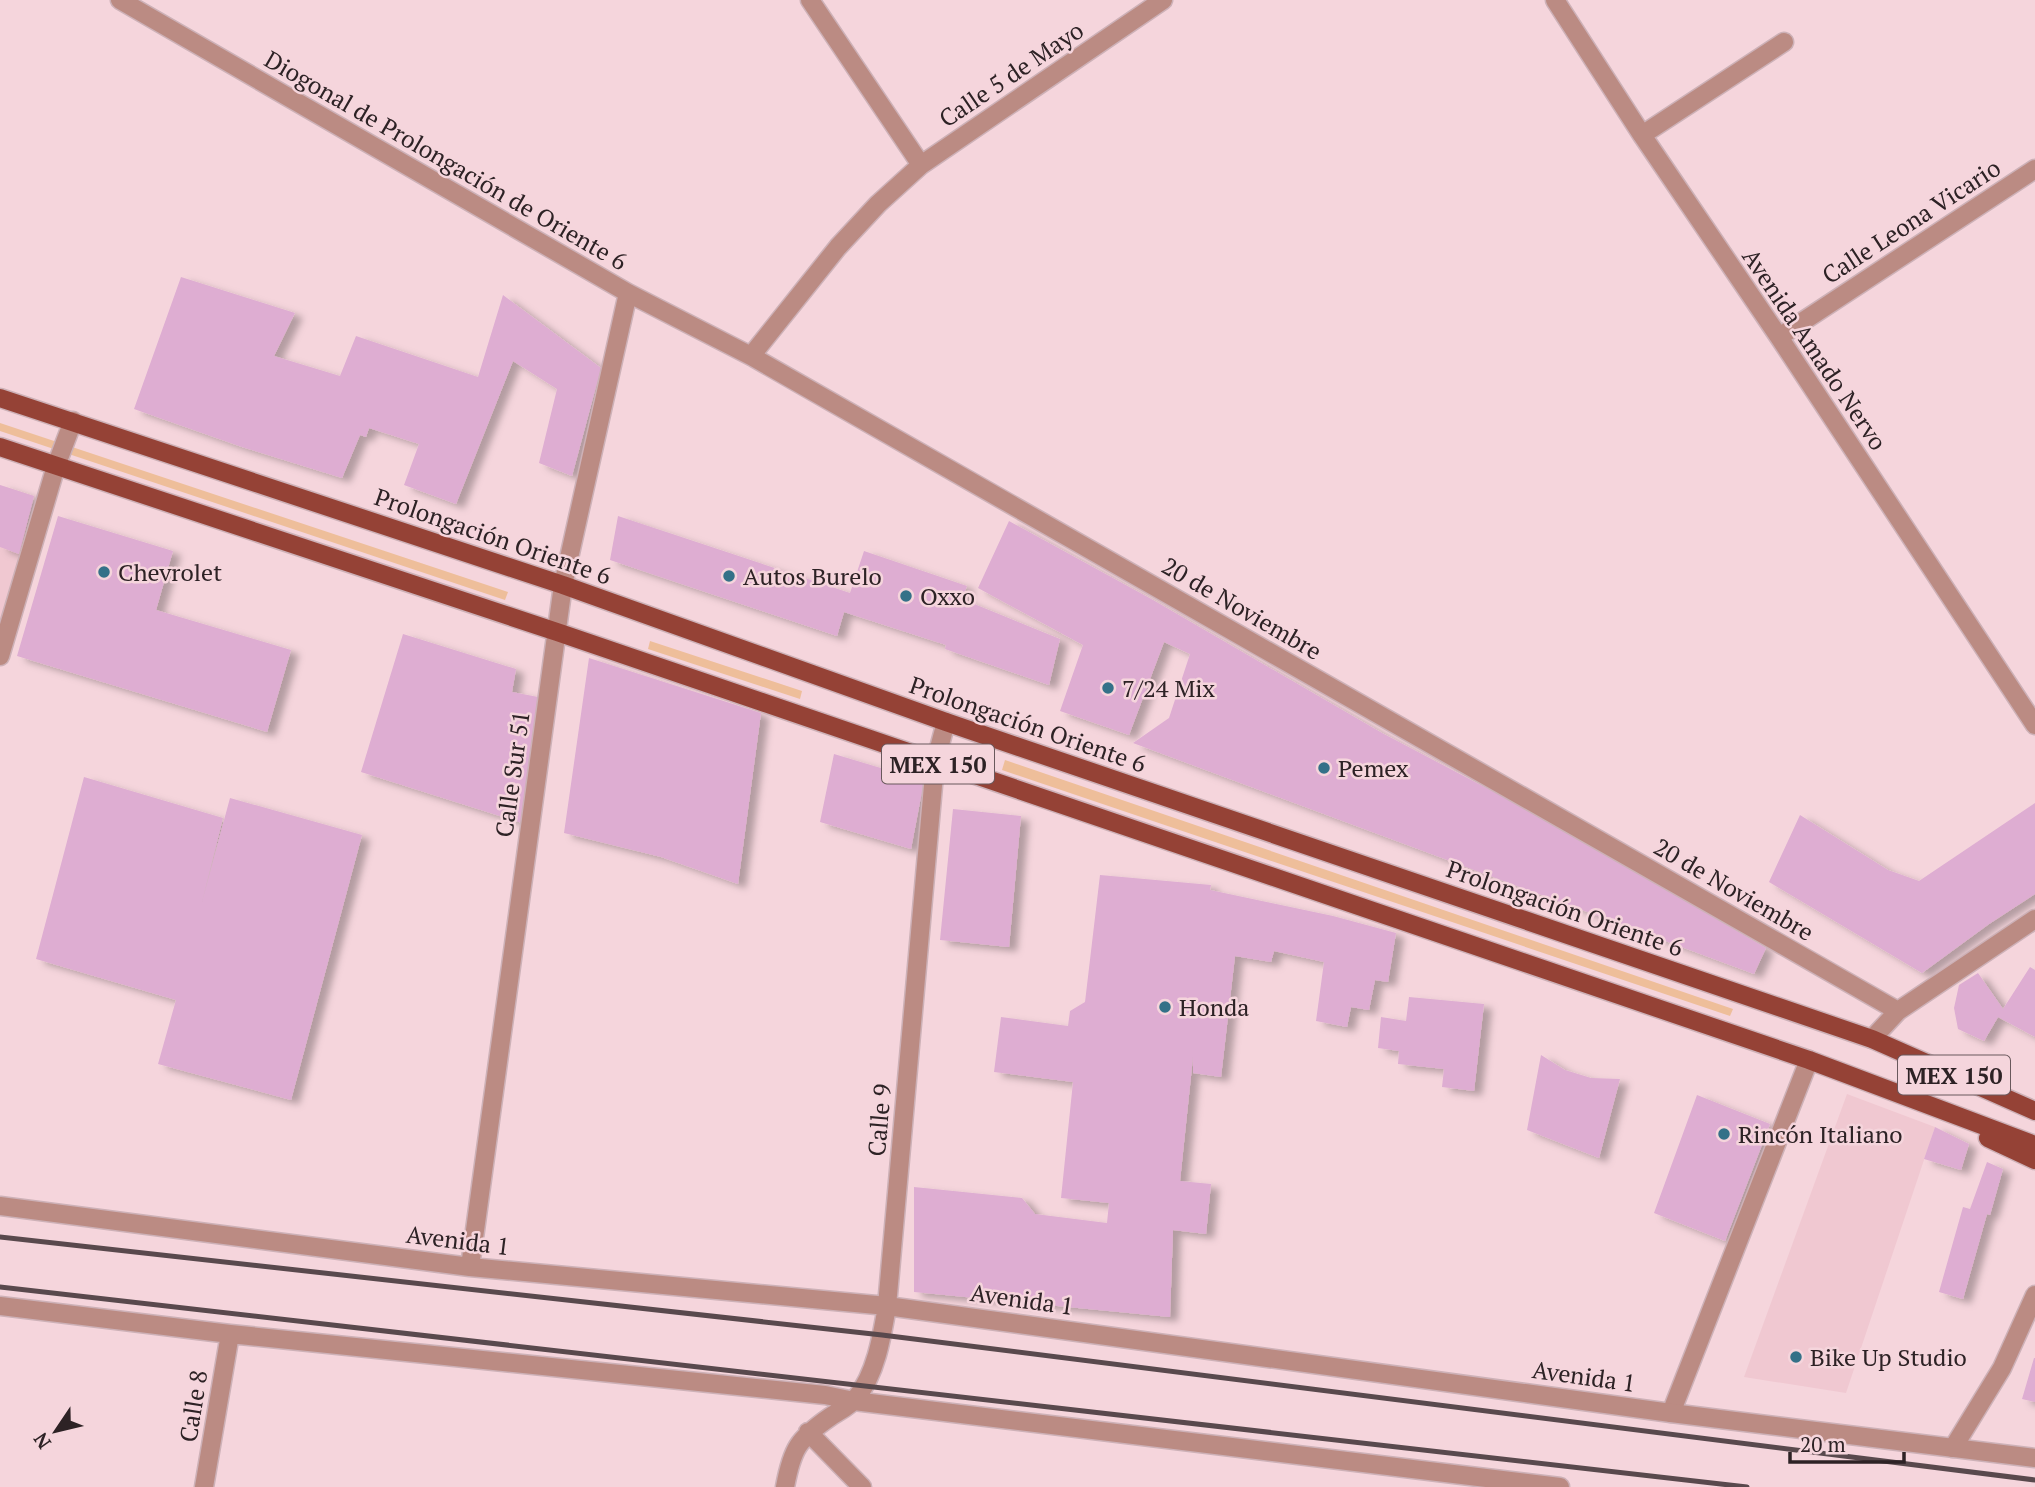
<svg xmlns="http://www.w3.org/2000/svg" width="2035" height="1487" viewBox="0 0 2035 1487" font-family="'PT Serif',serif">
<defs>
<filter id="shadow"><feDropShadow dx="8" dy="4.5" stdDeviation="3.5" flood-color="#0004"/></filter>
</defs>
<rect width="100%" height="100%" fill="#f5d5dc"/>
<!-- built -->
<path fill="#f0c8d1" d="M 0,485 L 34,496 L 0,640 Z
M 1847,1094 L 1935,1127 L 1846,1393 L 1744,1377 Z"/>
<!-- green -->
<path fill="#eebe9a" d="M 0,423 L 508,592 L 505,600 L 0,431 Z
M 650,641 L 802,691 L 800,699 L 648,649 Z
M 1005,760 L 1733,1009 L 1730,1016 L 1002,770 Z"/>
<!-- building -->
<path fill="#deadd2" filter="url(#shadow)" d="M 181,277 L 295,313 L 274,356 L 340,376 L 356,336 L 478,377 L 503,295 L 601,368 L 572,476 L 539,463 L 557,389 L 513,361 L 456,504 L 404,485 L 419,444 L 369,428 L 366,437 L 360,435 L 342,478 L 242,447 L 134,409 Z
M 0,485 L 34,496 L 19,554 L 0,547 Z
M 58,516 L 173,551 L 156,610 L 291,650 L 267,732 L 17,656 Z
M 618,516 L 850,593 L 864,551 L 967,586 L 962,599 L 1060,639 L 1049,685 L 945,649 L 946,645 L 844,612 L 837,636 L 610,560 Z
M 1009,521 L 1153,600 L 1382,733 L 1547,820 L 1766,948 L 1754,974 L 1133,743 L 1169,718 L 1190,654 L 1164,642 L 1129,735 L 1060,711 L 1083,645 L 978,588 Z
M 403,634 L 516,669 L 512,692 L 538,697 L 522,823 L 361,772 Z
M 589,658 L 761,713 L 738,884 L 661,857 L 564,833 Z
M 834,754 L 924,781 L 911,849 L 820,822 Z
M 84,777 L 223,818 L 202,902 L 230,798 L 362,835 L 291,1100 L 158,1064 L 176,1000 L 36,959 Z
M 2035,803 L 2035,894 L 1989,924 L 1922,973 L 1769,882 L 1800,815 L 1888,870 L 1919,881 Z
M 953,809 L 1021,816 L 1009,947 L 940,940 Z
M 1100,875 L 1211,885 L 1210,890 L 1333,916 L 1396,933 L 1388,982 L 1375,980 L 1369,1010 L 1351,1007 L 1347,1027 L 1316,1021 L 1324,962 L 1274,951 L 1271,962 L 1235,956 L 1221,1077 L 1193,1073 L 1193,1057 L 1180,1181 L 1211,1184 L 1206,1234 L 1173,1230 L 1170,1317 L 914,1292 L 914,1187 L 1022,1198 L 1035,1214 L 1107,1223 L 1109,1203 L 1061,1198 L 1073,1082 L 994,1072 L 1001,1017 L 1068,1026 L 1070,1011 L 1085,1002 Z
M 2030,967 L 2035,970 L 2035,1037 L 1998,1017 L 1984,1041 L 1958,1029 L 1954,1008 L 1959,985 L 1978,973 L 2003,1009 Z
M 1409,997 L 1484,1004 L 1474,1091 L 1442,1087 L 1444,1069 L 1398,1064 L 1399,1051 L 1378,1048 L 1381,1017 L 1406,1021 Z
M 1541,1055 L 1565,1070 L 1591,1078 L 1620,1079 L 1599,1158 L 1527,1130 Z
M 1697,1095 L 1770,1124 L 1725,1241 L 1654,1213 Z
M 1935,1127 L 1969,1144 L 1961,1170 L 1924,1159 Z
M 1987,1162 L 2003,1169 L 1990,1215 L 1987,1214 L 1963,1299 L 1939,1292 L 1963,1207 L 1970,1209 Z
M 2034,1358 L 2035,1358 L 2035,1402 L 2022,1399 Z"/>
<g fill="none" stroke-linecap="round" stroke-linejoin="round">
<defs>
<path id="lane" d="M 1671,1413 L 1809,1060
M 1953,1448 L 2002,1368 L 2035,1295"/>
<path id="street" d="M 120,0 L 628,293 L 751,356 L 1898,1011
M 810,0 L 921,165
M 1555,0 L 1642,135 L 1779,337 L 2035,725
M 1642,135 L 1784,42
M 1779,337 L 2035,169
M 751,356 L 838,247 L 878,204 L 921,165 L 1163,0
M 0,656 L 56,466 L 73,421
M 1872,1039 L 1898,1011 L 2035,919
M 0,1206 L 470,1267 L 887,1306 L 1671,1413 L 2035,1458
M 470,1267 L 563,585 L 628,293
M 0,1306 L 230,1334 L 825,1395 L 854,1401 L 1560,1487
M 808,1432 L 862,1487
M 204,1487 L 230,1334
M 785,1487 C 792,1449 798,1439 830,1417 C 839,1411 850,1406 856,1398 C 876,1374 882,1336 887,1306 L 935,763 L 946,722"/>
<path id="primary" d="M 0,398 L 563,585 L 946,722 L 1872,1039 L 2035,1111
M 0,447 L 557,632 L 1809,1060 L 2035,1145
M 1988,1138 L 2035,1160"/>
</defs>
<!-- lane casing -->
<use href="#lane" stroke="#cdb1b7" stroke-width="21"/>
<!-- street casing -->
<use href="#street" stroke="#cdb1b7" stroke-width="21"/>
<!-- primary casing -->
<use href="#primary" stroke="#cdb1b7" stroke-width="21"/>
<!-- lane -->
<use href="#lane" stroke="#bb8b83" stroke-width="18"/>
<!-- street -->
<use href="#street" stroke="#bb8b83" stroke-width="18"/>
<!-- primary -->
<use href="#primary" stroke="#954236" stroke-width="18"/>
<!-- rail -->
<path stroke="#59494d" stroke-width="5" d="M 0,1237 L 882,1335 L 2035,1480
M 0,1287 L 1747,1487"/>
</g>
<!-- markers -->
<g fill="#347188" stroke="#f5d5dc" stroke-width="2.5">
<circle cx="104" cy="572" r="7"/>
<circle cx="729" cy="576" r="7"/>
<circle cx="906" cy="596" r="7"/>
<circle cx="1108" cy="688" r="7"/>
<circle cx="1324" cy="768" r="7"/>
<circle cx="1165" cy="1007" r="7"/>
<circle cx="1724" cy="1134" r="7"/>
<circle cx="1796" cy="1357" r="7"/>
</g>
<g text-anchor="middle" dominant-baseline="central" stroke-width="5" stroke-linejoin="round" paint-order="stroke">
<!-- shield labels -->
<g fill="#f5d5dc" stroke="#69585c" stroke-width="2">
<rect x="882" y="744.5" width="112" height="39" rx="5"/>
<rect x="1898" y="1055.5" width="112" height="39" rx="5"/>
</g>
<g font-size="23" font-weight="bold" fill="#2d2225">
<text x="938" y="764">MEX 150</text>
<text x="1954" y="1075">MEX 150</text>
</g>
<!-- street labels -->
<g font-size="24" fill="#2d2225" stroke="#f5d5dc">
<text transform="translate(1011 74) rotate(-34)">Calle 5 de Mayo</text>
<text transform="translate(446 160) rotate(30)">Diogonal de Prolongación de Oriente 6</text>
<text transform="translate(1911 221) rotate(-33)">Calle Leona Vicario</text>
<text transform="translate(1815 349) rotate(56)">Avenida Amado Nervo</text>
<text transform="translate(493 536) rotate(19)">Prolongación Oriente 6</text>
<text transform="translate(1242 608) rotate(30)">20 de Noviembre</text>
<text transform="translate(1028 724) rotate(19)">Prolongación Oriente 6</text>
<text transform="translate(512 774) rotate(-82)">Calle Sur 51</text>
<text transform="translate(1734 889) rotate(30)">20 de Noviembre</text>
<text transform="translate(1565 908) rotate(19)">Prolongación Oriente 6</text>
<text transform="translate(879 1120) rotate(-85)">Calle 9</text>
<text transform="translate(458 1240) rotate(7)">Avenida 1</text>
<text transform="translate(1022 1299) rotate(8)">Avenida 1</text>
<text transform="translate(1584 1376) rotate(8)">Avenida 1</text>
<text transform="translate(193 1406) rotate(-81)">Calle 8</text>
</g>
<!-- poi labels -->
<g font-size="24" fill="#2d2225" stroke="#f5d5dc" text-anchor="start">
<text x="118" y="572">Chevrolet</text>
<text x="743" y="576">Autos Burelo</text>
<text x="920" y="596">Oxxo</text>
<text x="1122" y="688">7/24 Mix</text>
<text x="1338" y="768">Pemex</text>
<text x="1179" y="1007">Honda</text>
<text x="1738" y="1134">Rincón Italiano</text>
<text x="1810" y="1357">Bike Up Studio</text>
</g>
</g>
<!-- north arrow -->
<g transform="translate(56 1431) rotate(235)" stroke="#f5d5dc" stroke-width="5" paint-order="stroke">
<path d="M0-5L12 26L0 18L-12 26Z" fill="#2d2225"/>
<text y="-10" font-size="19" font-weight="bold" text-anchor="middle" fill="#2d2225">N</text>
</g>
<!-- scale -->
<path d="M1790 1452v10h114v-10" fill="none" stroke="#2d2225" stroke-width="3.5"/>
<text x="1800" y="1452" font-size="21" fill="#2d2225" stroke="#f5d5dc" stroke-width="5" paint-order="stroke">20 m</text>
</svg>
